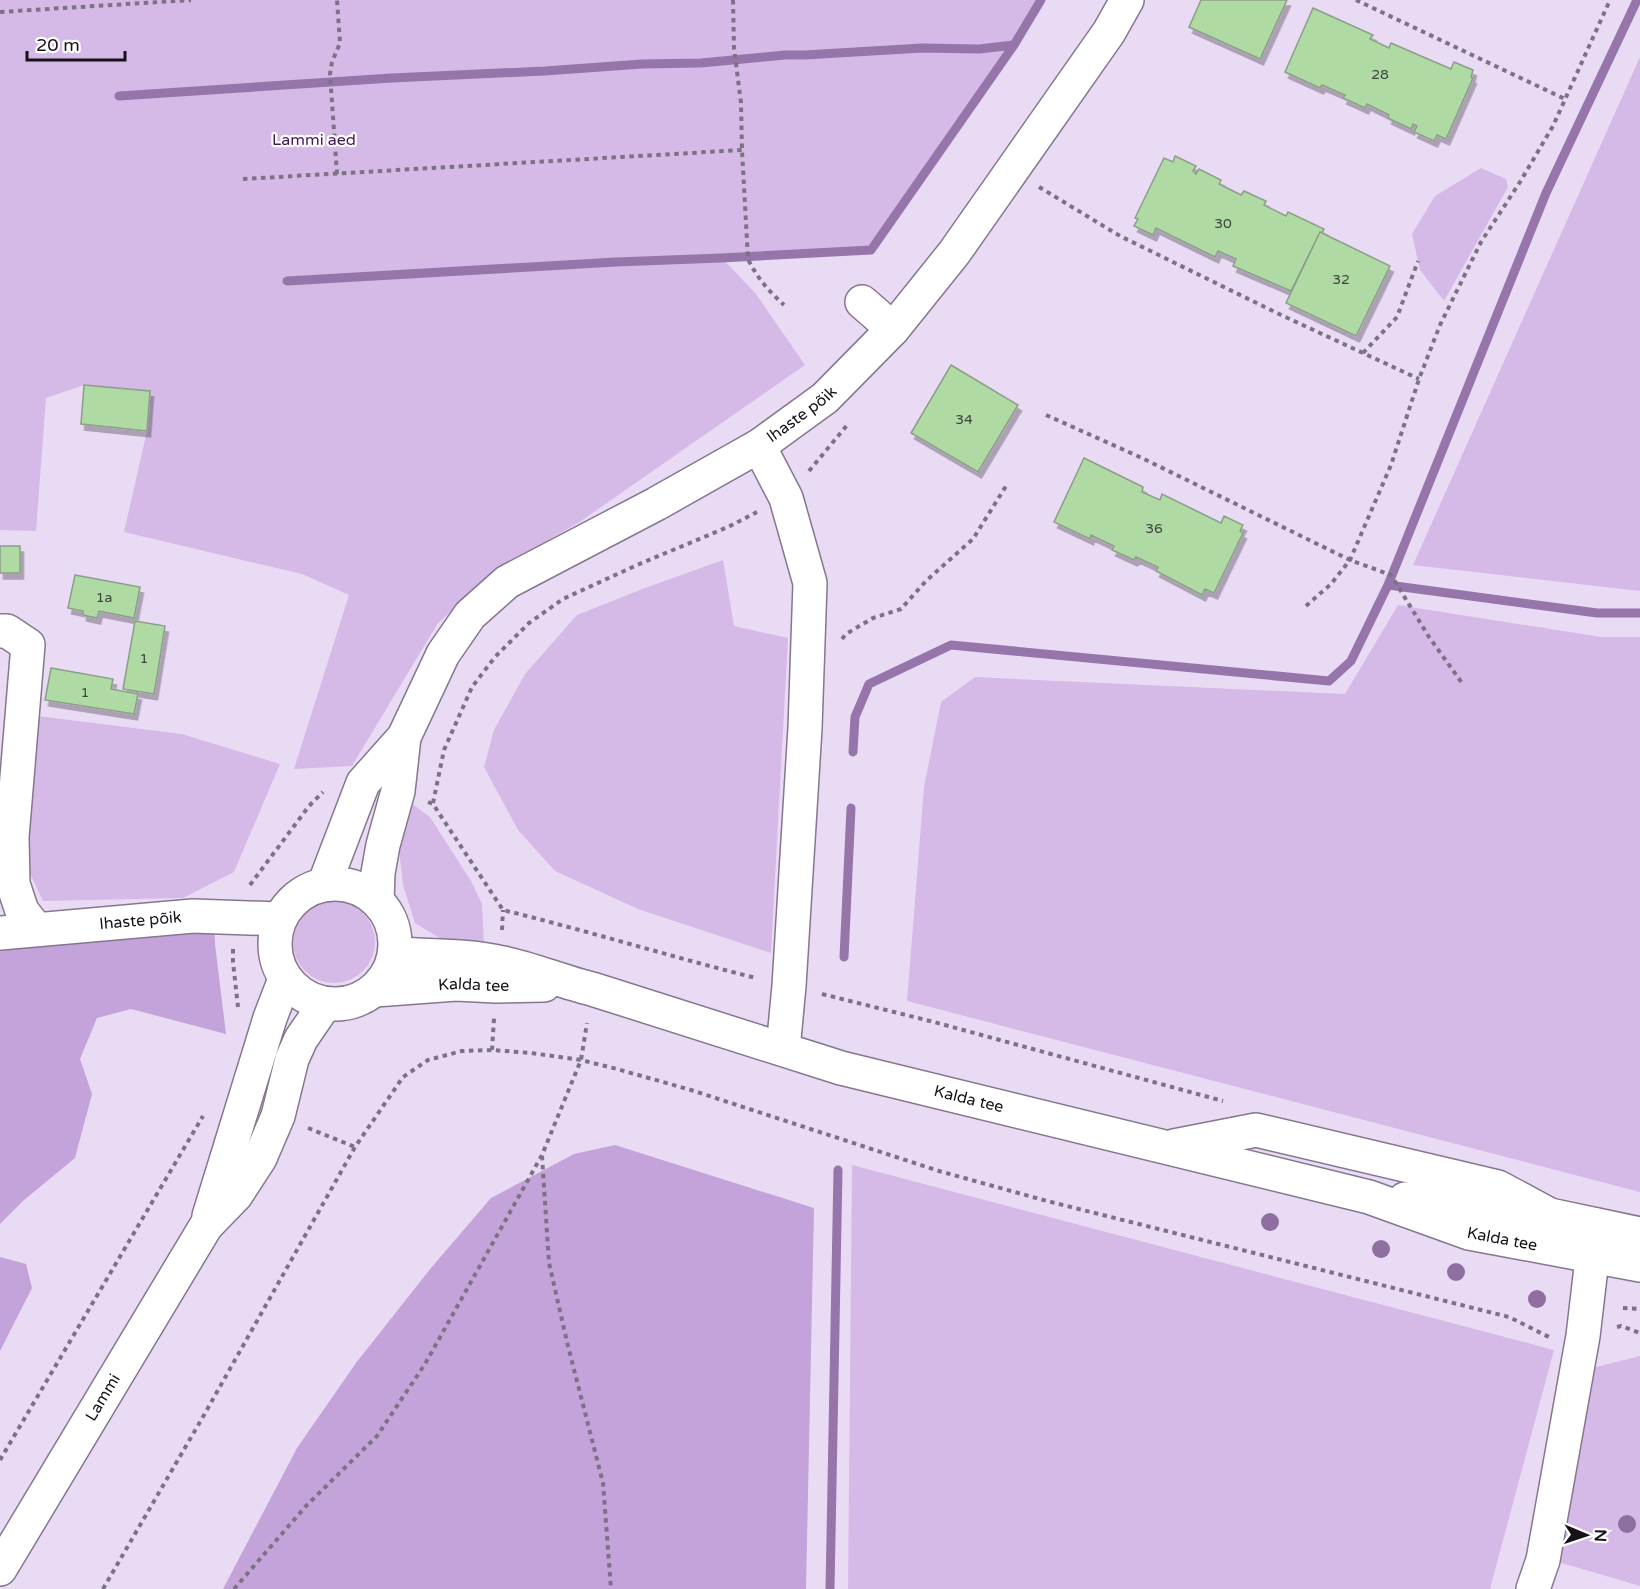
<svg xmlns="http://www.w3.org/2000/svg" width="1640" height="1589" viewBox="0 0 1640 1589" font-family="'Varela Round',sans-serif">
<defs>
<filter id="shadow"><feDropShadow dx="3.5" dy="6" stdDeviation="0" flood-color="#0004"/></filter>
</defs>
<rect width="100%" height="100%" fill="#eadbf5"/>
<!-- green -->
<path fill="#d5bae7" d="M 0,0 L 1041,0 L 1014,45 L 871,250 L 722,258 L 756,294 L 805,365 L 581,521 L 500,568 L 438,623 L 352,766 L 294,769 L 349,595 L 302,574 L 124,532 L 147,431 L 150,391 L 84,385 L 46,398 L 36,531 L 0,530 Z
M 1640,57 L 1640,591 L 1413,565 Z
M 1481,168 L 1506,179 L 1508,187 L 1444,301 L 1420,270 L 1412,234 L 1435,196 Z
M 723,560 L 734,626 L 788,638 L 771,953 L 638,909 L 555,871 L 518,830 L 484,767 L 494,730 L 525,674 L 577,615 L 645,588 Z
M 1398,605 L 1601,637 L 1640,637 L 1640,1192 L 907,1001 L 924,787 L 941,702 L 975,677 L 1345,694 Z
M 38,716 L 182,734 L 280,764 L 234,872 L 183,898 L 43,901 L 27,867 Z
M 411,803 L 430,817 L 471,881 L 482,904 L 484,943 L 444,941 L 415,923 L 403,885 L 399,849 Z
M293 942a41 41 0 1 1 82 0a41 41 0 1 1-82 0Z
M 852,1165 L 1554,1350 L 1490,1589 L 848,1589 Z
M 1640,1356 L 1640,1586 L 1555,1561 L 1592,1368 Z"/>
<!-- forest -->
<path fill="#c4a2da" d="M 214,918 L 215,944 L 226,1034 L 131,1009 L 97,1018 L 80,1059 L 92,1094 L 75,1158 L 24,1200 L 0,1224 L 0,933 Z
M 615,1145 L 814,1208 L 806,1589 L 223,1589 L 297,1448 L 356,1363 L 431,1268 L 491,1198 L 574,1154 Z
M 0,1257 L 26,1264 L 32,1288 L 0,1351 Z"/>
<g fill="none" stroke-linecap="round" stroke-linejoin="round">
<!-- stream -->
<path stroke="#9675aa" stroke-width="9" d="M 119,96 L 392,78 L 545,71 L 642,64 L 701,63 L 785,55 L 805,55 L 922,48 L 979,49 L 1014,45
M 287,281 L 616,262 L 721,258 L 871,250 L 1014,45 L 1041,0
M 1388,585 L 1546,193 L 1637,0
M 853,752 L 855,717 L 869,684 L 951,645 L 1329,681 L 1351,661 L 1388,585 L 1597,613 L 1640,613
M 844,957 L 851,808
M 830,1589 L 838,1170"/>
</g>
<!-- building -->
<path fill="#afdaa4" stroke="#8c9e88" stroke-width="1.5" filter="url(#shadow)" d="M 1201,0 L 1287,0 L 1260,59 L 1189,27 Z
M 1313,8 L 1373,35 L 1370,39 L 1389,48 L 1391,43 L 1451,69 L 1454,62 L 1473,70 L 1471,77 L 1473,78 L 1446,139 L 1437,135 L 1434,141 L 1414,132 L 1417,126 L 1413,124 L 1411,129 L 1388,118 L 1389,115 L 1367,104 L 1365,108 L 1343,98 L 1345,95 L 1322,85 L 1320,88 L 1285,72 Z
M 1175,156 L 1196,166 L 1193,171 L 1196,174 L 1199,169 L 1221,180 L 1219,184 L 1241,195 L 1244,191 L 1266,201 L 1264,205 L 1286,216 L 1288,212 L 1324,229 L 1322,233 L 1320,232 L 1291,291 L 1233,266 L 1236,259 L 1218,251 L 1215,257 L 1156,228 L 1153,235 L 1134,226 L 1138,219 L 1135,218 L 1164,158 L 1173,162 Z
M 1320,232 L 1390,266 L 1356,336 L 1286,303 Z
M 951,365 L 1018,405 L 978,472 L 911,433 Z
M 84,385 L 150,391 L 147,431 L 81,424 Z
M 1084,458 L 1143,487 L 1142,492 L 1160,500 L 1162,494 L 1221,523 L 1224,516 L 1243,525 L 1240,531 L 1243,533 L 1214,593 L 1205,589 L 1202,595 L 1156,571 L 1158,567 L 1136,557 L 1134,560 L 1112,550 L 1114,546 L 1091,535 L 1090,539 L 1054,522 Z
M 0,546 L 20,546 L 20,573 L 0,573 Z
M 75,575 L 140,587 L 134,618 L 99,611 L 97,618 L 83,615 L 83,611 L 68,608 Z
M 135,621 L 165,626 L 154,694 L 123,689 Z
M 51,668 L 113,679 L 111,689 L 138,694 L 134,714 L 45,700 Z"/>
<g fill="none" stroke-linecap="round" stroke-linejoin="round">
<defs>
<g id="minor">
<path d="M 862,302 L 893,329"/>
<path d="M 759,446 L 786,498 L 810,583 L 805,728 L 789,986 L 783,1049"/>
<path d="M 0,631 L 7,631 L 28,645 L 12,837 L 13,884 L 22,911 L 36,929"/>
<circle cx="335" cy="944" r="60"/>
<path id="s1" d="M 324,885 L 363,783 L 404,737 L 443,654 L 470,615 L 507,582 L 656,504 L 759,446 L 825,398 L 893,329 L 954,253 L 1109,32 L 1127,0"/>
<path d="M 377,901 L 378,873 L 383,845 L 398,791 L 404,737"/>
<path id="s2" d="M 0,933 L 193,916 L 280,919"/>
<path id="s3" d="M 395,954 C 430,956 468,955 503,963 C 533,969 562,982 592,989 L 841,1068 L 1369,1197 L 1469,1233 L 1640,1265"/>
<path id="s4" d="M 375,990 L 456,984 L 496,986 L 544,985"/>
<path d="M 1174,1146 L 1256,1130 L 1498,1187 L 1550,1215"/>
<path d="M 1405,1199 L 1472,1202 L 1550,1215 L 1640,1234"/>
<path d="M 209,1216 L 270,1018 L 285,979"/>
<path id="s5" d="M 0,1569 L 206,1226 L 236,1195 L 260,1158 L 278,1116 L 292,1059 L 301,1039 L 325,1004"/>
<path d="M 1533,1589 L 1543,1560 L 1583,1336 L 1596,1225"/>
</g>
</defs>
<!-- minor casing -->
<use href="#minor" stroke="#85778e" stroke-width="36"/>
<!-- path -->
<path stroke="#7c7283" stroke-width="4" stroke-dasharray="4.5 4.5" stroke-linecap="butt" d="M 733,0 L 734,48 L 741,103 L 742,150 L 748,259 C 757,278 769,291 784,305
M 1356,0 L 1565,99
M 0,12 L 191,0
M 337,174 L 330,74 L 332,62 L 340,43 L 337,0
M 243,179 L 742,150
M 1039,187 L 1120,236 L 1279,314 L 1419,379
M 1363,353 L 1397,317 L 1418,261
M 1046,415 L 1142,458 L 1350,560 L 1391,575 L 1429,637 L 1462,683
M 809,471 L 848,424
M 1306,606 L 1331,584 L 1350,560 L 1391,465 L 1419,379 L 1440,325 L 1481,242 L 1520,182 L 1553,126 L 1610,0
M 842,639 L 846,634 L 873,618 L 901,609 L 926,581 L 973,539 L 1006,486
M 428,802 L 433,804 L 503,910 C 588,931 672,957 756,978
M 433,803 L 444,750 L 472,687 L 495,657 L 529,623 L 563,599 L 637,565 L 728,527 L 757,512
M 250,885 L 309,806 L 323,792
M 502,930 L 503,910
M 233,949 L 233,962 L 238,1007
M 822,994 L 934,1022 L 1223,1101
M 492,1050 L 494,1018
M 308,1128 L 355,1147
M 542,1156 L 549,1263 L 568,1346 L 603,1483 L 611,1589
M 1623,1308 L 1640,1309
M 1617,1327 L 1621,1326 L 1640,1333
M 0,1460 L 203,1116
M 103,1589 L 204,1415 L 355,1147 L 403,1077 L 428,1060 L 462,1051 L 492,1050 L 531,1053 L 581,1060 L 617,1069 L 691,1090 L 939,1171 L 1047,1201 L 1509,1317 L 1549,1337
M 234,1589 L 306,1506 L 377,1436 L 425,1364 L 542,1155 L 581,1060 L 587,1023"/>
<!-- minor -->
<use href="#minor" stroke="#fff" stroke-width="33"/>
</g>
<!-- trees -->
<g fill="#8e6fa0">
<circle cx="1270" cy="1222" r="9"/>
<circle cx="1381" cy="1249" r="9"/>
<circle cx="1456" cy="1272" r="9"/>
<circle cx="1537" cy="1299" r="9"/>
<circle cx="1627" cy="1524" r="9"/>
</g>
<g text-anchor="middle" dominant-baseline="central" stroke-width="4.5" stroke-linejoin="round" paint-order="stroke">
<!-- number labels -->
<g font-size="14" fill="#3d443c">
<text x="1380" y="74">28</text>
<text x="1223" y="223">30</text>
<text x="1341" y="279">32</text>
<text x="964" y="419">34</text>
<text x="1154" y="528">36</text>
<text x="104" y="597">1a</text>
<text x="144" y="658">1</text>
<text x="85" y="692">1</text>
</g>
<!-- park labels -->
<g font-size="16" fill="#43175a" stroke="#fff">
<text x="314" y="140">Lammi aed</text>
</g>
<!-- street labels -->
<g font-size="16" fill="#17121a" stroke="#fff">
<text stroke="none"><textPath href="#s1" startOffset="699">Ihaste põik</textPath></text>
<text stroke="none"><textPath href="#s2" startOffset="141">Ihaste põik</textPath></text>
<text stroke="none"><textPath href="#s4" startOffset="99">Kalda tee</textPath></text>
<text stroke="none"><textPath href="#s3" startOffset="594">Kalda tee</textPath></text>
<text stroke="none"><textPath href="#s3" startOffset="1146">Kalda tee</textPath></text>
<text stroke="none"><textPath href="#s5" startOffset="200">Lammi</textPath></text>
</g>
</g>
<!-- north arrow -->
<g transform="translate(1586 1535) rotate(92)" stroke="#ffffff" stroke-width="4.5" paint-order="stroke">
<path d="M0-4.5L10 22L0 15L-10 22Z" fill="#17121a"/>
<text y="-9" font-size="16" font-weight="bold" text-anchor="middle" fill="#17121a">N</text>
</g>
<!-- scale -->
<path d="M27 51v9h98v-9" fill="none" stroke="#17121a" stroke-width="3"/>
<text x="36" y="51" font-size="18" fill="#17121a" stroke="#ffffff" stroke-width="4.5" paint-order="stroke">20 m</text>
</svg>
